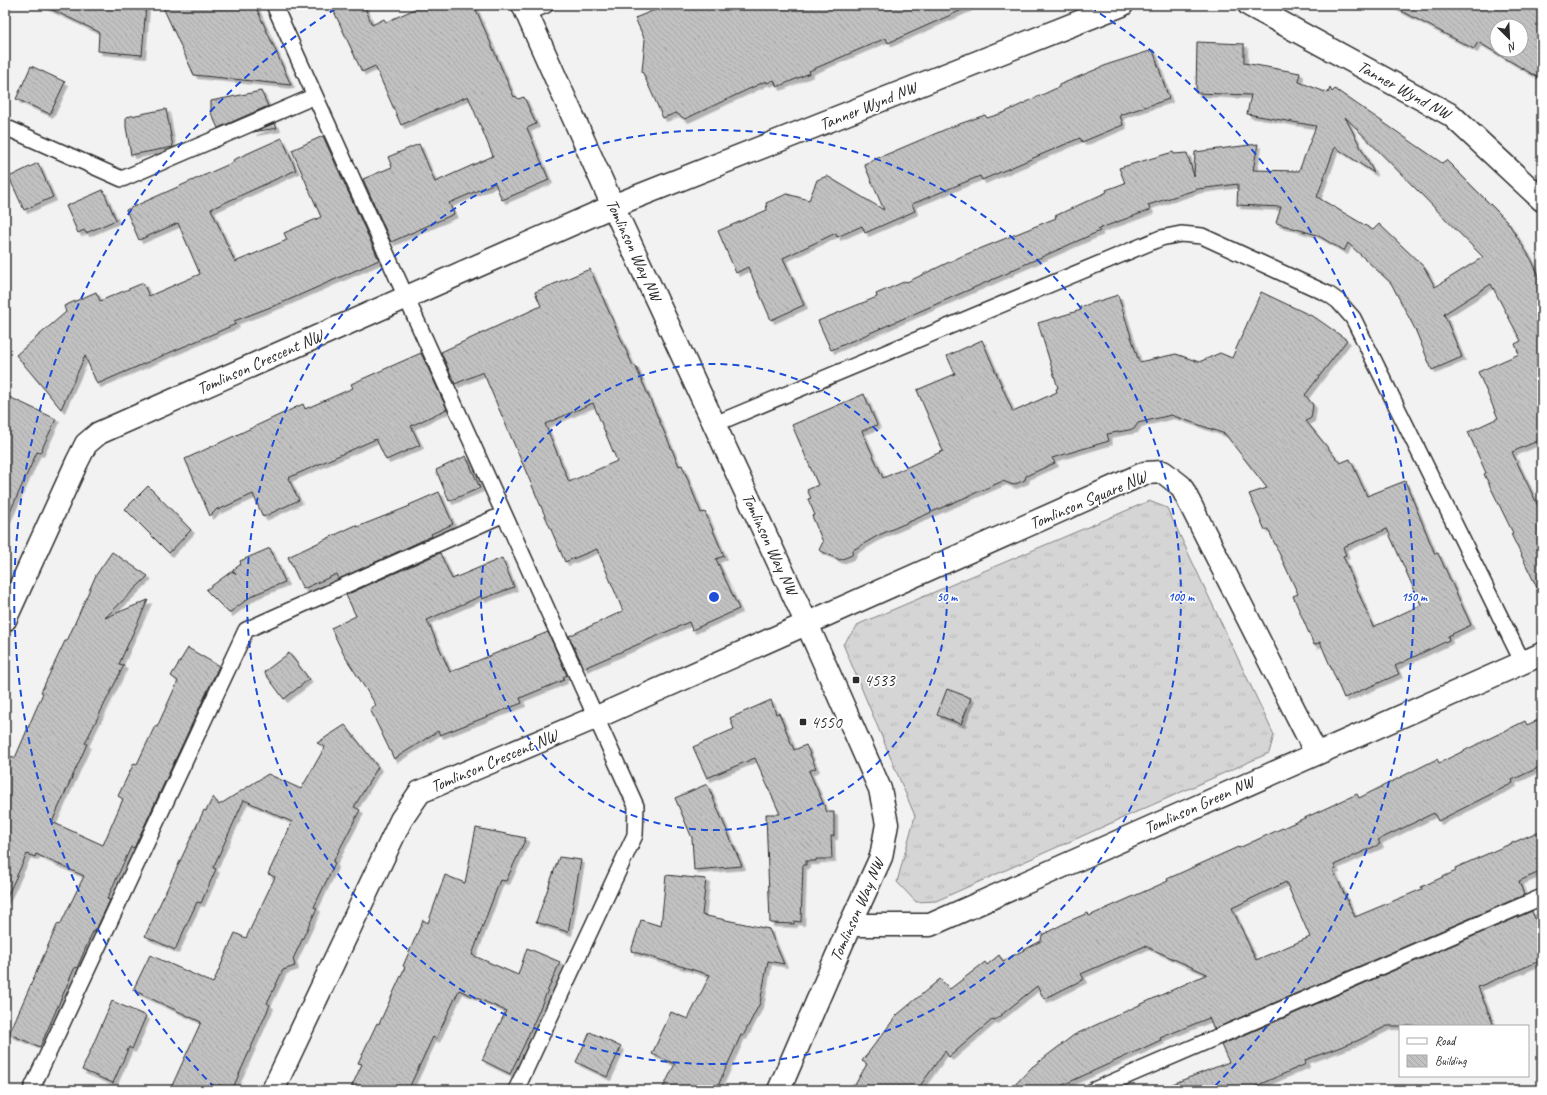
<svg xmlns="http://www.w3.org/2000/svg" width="1547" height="1095" viewBox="0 0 1547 1095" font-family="Caveat,sans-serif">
<defs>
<pattern id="grass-tufts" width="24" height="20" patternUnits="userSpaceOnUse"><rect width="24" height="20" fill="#d5d5d5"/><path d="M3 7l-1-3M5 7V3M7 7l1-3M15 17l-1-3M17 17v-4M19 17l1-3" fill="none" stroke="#b7b7b7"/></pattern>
<pattern id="building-back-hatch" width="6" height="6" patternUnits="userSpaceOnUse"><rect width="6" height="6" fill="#c1c1c1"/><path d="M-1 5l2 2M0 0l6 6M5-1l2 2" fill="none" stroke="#a6a6a6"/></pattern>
<filter id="shadow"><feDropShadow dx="3.5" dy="3.5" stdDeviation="0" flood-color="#0004"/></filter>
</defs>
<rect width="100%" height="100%" fill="#f2f2f2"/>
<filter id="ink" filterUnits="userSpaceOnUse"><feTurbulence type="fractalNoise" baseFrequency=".025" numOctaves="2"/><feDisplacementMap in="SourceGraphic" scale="8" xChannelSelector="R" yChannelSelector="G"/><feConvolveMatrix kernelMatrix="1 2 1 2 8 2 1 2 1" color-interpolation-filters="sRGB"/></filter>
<g filter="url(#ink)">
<!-- grass -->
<path fill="url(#grass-tufts)" stroke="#808080" d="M 1149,501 L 1167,508 L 1274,735 L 1269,753 L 936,901 L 916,902 L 897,882 L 915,816 L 843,644 L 859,624 Z"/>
<!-- building -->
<path fill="url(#building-back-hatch)" stroke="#2b2b2b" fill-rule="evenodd" filter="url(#shadow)" d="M 42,5 L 146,5 L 142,55 L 98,51 L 99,32 Z
M 162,5 L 255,5 L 291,85 L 194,75 Z
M 331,5 L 364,5 L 372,25 L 384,19 L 386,22 L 424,5 L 474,5 L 514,97 L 516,96 L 518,99 L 524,97 L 536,124 L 527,128 L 549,180 L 502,200 L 495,183 L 449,203 L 454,214 L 391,242 L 363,179 L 392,167 L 388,157 L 419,144 L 435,182 L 493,156 L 468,96 L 401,125 L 375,66 L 362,72 Z
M 667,5 L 973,5 L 888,43 L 886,38 L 809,71 L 810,73 L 777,87 L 774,80 L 767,83 L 766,81 L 685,119 L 676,113 L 663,118 L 642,71 L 645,40 L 635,18 Z
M 1390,5 L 1532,5 L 1542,11 L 1542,80 L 1478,42 L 1474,49 ZM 1497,26 L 1521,26 L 1521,50 L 1497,50 Z
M 1197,42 L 1244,44 L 1244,63 L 1300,73 L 1299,82 L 1328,93 L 1330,88 L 1332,92 L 1335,89 L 1442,163 L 1446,160 L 1507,221 L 1531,259 L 1542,282 L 1542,439 L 1512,452 L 1542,514 L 1542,598 L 1511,534 L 1513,533 L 1484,474 L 1486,473 L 1468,432 L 1498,418 L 1478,372 L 1519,354 L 1515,344 L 1521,341 L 1491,284 L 1444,314 L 1462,357 L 1432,370 L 1415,329 L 1391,283 L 1348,243 L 1344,251 L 1317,235 L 1276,223 L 1281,207 L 1237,205 L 1238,184 L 1198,189 L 1148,205 L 1150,210 L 1098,229 L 1100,231 L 1010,271 L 1010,272 L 831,350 L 818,321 L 877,297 L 876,294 L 906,281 L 907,282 L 962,256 L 1056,218 L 1055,216 L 1107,192 L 1106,190 L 1125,183 L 1119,168 L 1173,152 L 1174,154 L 1187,153 L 1194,176 L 1195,152 L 1258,144 L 1253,170 L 1299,171 L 1316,126 L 1247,114 L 1251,95 L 1196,93 ZM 1345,117 L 1419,192 L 1483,257 L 1435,287 L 1424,267 L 1379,224 L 1373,230 L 1317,197 L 1335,147 L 1374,173 Z
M 1153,50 L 1169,99 L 1120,115 L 1123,125 L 1082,142 L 1080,138 L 982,180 L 980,176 L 912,204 L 915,211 L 865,233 L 862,226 L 837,237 L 836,233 L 783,258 L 804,305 L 771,320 L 748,267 L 736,273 L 718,231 L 767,210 L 766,203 L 787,194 L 809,200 L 817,180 L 827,176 L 884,210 L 864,164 L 951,127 L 985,115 L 987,118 L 1003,113 L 1059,87 L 1059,85 L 1109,64 Z
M 31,66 L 65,82 L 50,114 L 16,99 Z
M 261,91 L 268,106 L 218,128 L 211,113 L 211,101 Z
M 166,109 L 173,147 L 131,155 L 126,127 L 126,117 Z
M 275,123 L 277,128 L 253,132 Z
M 323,136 L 379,260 L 284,302 L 234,321 L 236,324 L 97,384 L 85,356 L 61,409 L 16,355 L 66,312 L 64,306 L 96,292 L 100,301 L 143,283 L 149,296 L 200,274 L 178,223 L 139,240 L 126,210 L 234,162 L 233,160 L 282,138 L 296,170 L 211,209 L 235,262 L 287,240 L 284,233 L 321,217 L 292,150 Z
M 38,163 L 53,197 L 24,210 L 9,177 Z
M 103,190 L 116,220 L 86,233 L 84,230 L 78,233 L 66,206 Z
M 590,269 L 633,366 L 635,365 L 679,466 L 682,465 L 701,513 L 705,512 L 724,556 L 716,559 L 739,609 L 692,630 L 689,622 L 584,668 L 569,636 L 623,611 L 597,549 L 565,562 L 483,372 L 455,384 L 441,352 L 541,306 L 535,292 ZM 593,403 L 617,461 L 569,482 L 545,424 Z
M 1261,292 L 1316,318 L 1347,340 L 1305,395 L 1313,405 L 1311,418 L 1306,421 L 1340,463 L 1350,459 L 1367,496 L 1405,481 L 1435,554 L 1438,553 L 1471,625 L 1448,636 L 1449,640 L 1395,666 L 1399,674 L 1344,698 L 1320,642 L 1314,645 L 1293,596 L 1298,594 L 1268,529 L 1265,530 L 1249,494 L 1267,488 L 1225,434 L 1171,415 L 1138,423 L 1134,429 L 1107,434 L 1109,441 L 1052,458 L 1055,463 L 1026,476 L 1025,480 L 1013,485 L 1003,481 L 879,535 L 853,550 L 852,555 L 840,560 L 819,550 L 823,542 L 812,516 L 815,515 L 808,499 L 811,498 L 807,490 L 818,485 L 792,425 L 864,394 L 877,425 L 862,431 L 883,478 L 943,451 L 917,390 L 955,374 L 947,356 L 982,340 L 1013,412 L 1057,392 L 1056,389 L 1058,388 L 1038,323 L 1081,310 L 1080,307 L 1118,295 L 1139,362 L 1176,354 L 1199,362 L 1220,353 L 1232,358 ZM 1387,529 L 1421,605 L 1373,627 L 1343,556 L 1346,555 L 1343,547 Z
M 421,353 L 447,409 L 411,426 L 420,445 L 386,460 L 376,439 L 288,478 L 299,500 L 263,517 L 253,494 L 218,510 L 218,508 L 210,516 L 185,459 L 303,404 L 305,409 L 353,388 L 351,384 Z
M 5,395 L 56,419 L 40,453 L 37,452 L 5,523 Z
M 466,456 L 480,488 L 449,501 L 436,470 Z
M 148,486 L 191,530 L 169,553 L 125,509 Z
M 439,492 L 453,524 L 431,534 L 432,536 L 339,579 L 337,574 L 303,589 L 288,557 L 356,525 L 357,527 L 410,506 L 409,505 Z
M 270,548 L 285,582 L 253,595 L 229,613 L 206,590 L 232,571 L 236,575 L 233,570 L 241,564 L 240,561 Z
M 112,552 L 148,576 L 105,618 L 148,600 L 119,664 L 124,665 L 85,743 L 87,744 L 52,822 L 103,845 L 123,799 L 118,796 L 134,763 L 137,764 L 155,726 L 157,727 L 178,681 L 171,676 L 188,648 L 219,666 L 134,848 L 131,847 L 107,899 L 110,900 L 96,930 L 94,929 L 77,968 L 75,967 L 40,1047 L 9,1034 L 58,923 L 60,925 L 84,876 L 36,854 L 35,857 L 27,854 L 5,901 L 5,772 L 12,756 L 15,758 L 43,693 L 41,692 L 65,641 L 67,641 L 96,575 Z
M 440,553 L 452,579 L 502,558 L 514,587 L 482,599 L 481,596 L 427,620 L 450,672 L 548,632 L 567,675 L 563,677 L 564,680 L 520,698 L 522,703 L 440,735 L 438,731 L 394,759 L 370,709 L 376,705 L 344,655 L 331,628 L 356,616 L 346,595 Z
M 289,653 L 309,679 L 284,699 L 264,672 Z
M 947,689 L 971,698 L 961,724 L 937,715 Z
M 771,700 L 776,714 L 779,713 L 794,750 L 806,745 L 816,768 L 809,771 L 827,812 L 834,812 L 834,836 L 831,836 L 832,859 L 816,859 L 816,861 L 806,861 L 806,865 L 803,865 L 801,922 L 794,921 L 794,924 L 770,923 L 766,814 L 780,814 L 755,758 L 707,778 L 693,747 L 734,729 L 730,718 Z
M 1542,718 L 1542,766 L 1512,780 L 1513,783 L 1438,821 L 1434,813 L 1378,840 L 1380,844 L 1334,865 L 1336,869 L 1333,870 L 1355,917 L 1422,889 L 1421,887 L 1456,871 L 1455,868 L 1542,830 L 1542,871 L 1519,881 L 1524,895 L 1214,1029 L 1209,1018 L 1160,1038 L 1161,1040 L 1052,1090 L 1010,1090 L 1032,1067 L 1074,1035 L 1207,974 L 1145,946 L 1081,974 L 1084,979 L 1044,999 L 1037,986 L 995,1020 L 993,1019 L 949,1057 L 945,1051 L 917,1090 L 852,1090 L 867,1064 L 862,1061 L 897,1015 L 940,979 L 950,989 L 985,962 L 987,965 L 999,955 L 1003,961 L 1041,941 L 1042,935 L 1069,921 L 1088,913 L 1089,916 L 1168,881 L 1167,879 L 1238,847 L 1239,848 L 1357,794 L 1359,798 L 1437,759 L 1439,763 L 1525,721 L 1527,725 ZM 1286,882 L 1310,937 L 1256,960 L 1232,908 Z
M 345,725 L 378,767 L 354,807 L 360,810 L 333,862 L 335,863 L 314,907 L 317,908 L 293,959 L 295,966 L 283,970 L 267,1003 L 270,1005 L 232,1090 L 219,1085 L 216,1090 L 170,1090 L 201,1022 L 133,990 L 150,955 L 213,983 L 235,933 L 246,938 L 275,877 L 268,874 L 292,822 L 244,800 L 213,868 L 216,869 L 201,903 L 197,902 L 175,950 L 145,936 L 204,810 L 206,811 L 213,797 L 219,805 L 268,774 L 301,789 L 325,747 L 317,743 Z
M 707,784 L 742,866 L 694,870 L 692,838 L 675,798 Z
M 476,828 L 526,838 L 506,881 L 500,880 L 472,955 L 518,975 L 527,948 L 560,962 L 525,1043 L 510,1074 L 482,1060 L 506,1011 L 459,990 L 436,1039 L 433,1037 L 408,1090 L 350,1090 L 362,1064 L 358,1063 L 377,1023 L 379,1024 L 405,967 L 403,966 L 423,920 L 428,923 L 445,875 L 465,883 Z
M 559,857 L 581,860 L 568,932 L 536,922 Z
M 666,875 L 706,879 L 702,915 L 769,929 L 784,964 L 768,961 L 760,1003 L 743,1036 L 741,1035 L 716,1090 L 662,1090 L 675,1064 L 652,1054 L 671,1012 L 688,1019 L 710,975 L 631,951 L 641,920 L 661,926 Z
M 1532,911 L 1542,936 L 1542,960 L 1478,987 L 1494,1026 L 1387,1026 L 1357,1041 L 1305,1060 L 1306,1064 L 1247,1090 L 1162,1090 L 1162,1088 L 1229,1062 L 1221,1045 Z
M 112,1001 L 146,1016 L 132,1049 L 129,1047 L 113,1083 L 82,1070 Z
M 590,1032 L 621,1047 L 607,1077 L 576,1062 Z"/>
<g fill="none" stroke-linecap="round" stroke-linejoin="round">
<defs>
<path id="lane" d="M 274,5 L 636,806 L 635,835 L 516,1090
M 527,13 L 546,5
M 5,127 L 122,179 L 315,96
M 715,424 L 1161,238 L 1181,234 L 1202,236 L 1328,294 L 1338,301 L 1353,318 L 1523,663
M 31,1090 L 246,630 L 504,514
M 1094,1090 L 1542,897"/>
<path id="street" d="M 1249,5 L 1451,115 L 1542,200
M 5,620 L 77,462 L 86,444 L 99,433 L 613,206 L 1122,5
M 850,925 L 930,925 L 1542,654
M 273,1090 L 401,820 L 420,792 L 597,717 L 1145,473 L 1163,472 L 1181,486 L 1316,753"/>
<path id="secondary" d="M 523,5 L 613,206 L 807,624 L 880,789 L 887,824 L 881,857 L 850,925 L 779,1090"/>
</defs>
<!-- lane casing -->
<use href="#lane" stroke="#2b2b2b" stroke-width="18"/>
<!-- street casing -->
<use href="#street" stroke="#2b2b2b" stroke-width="25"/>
<!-- secondary casing -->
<use href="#secondary" stroke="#2b2b2b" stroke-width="25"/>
<!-- lane -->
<use href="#lane" stroke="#fff" stroke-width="15"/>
<!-- street -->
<use href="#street" stroke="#fff" stroke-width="22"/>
<!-- secondary -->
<use href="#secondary" stroke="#fff" stroke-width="22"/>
</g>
</g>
<!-- distance rings -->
<g fill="none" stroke="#1d4ed8" stroke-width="2" stroke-dasharray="7 5">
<circle cx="714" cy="597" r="233"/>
<circle cx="714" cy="597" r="467"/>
<path d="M215 1088A700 700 0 0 1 338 7M1090 7A700 700 0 0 1 1213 1088"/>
</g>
<!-- markers -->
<g fill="#2b2b2b" stroke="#fff" stroke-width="1.5">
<rect x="852" y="676" width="8" height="8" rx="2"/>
<rect x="799" y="718" width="8" height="8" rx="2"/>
</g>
<g text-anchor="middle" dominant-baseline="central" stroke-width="3.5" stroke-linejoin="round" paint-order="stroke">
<!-- street labels -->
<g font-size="17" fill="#2b2b2b" stroke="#fff">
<text transform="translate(1404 90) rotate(29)">Tanner Wynd NW</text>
<text transform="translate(868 106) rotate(-22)">Tanner Wynd NW</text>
<text transform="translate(634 250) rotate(65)">Tomlinson Way NW</text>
<text transform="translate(260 362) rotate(-24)">Tomlinson Crescent NW</text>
<text transform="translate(1088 500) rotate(-23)">Tomlinson Square NW</text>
<text transform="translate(770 544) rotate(65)">Tomlinson Way NW</text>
<text transform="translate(494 761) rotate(-23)">Tomlinson Crescent NW</text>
<text transform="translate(1199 805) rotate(-24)">Tomlinson Green NW</text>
<text transform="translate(857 910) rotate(-66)">Tomlinson Way NW</text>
</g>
<!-- poi labels -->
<g font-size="17" fill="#2b2b2b" stroke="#fff" text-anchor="start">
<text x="864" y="680">4533</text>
<text x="811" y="722">4550</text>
</g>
</g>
<circle cx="714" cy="597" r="6" fill="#1d4ed8" stroke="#fff" stroke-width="2"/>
<g font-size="12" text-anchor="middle" font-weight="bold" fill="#1d4ed8" stroke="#fff" stroke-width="3.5" stroke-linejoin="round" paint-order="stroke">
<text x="947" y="601">50 m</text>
<text x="1181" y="601">100 m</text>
<text x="1414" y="601">150 m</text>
</g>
<!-- margin -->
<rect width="1547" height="1095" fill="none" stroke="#fff" stroke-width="20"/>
<rect x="10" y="10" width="1527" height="1075" fill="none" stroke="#2b2b2b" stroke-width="1.5" filter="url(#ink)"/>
<!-- legend -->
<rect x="1399" y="1025" width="130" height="52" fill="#ffffff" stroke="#aaaaaa"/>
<rect x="1407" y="1038" width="20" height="6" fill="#ffffff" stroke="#aaaaaa"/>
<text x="1435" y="1045" font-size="12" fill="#2b2b2b">Road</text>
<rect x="1407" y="1055" width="20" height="12" fill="url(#building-back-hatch)" stroke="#aaaaaa"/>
<text x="1435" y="1065" font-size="12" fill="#2b2b2b">Building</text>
<!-- north arrow -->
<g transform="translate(1509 38) rotate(156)"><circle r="19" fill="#ffffff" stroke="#aaaaaa"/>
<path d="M0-3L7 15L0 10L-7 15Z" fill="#2b2b2b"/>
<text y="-6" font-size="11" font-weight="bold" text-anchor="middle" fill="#2b2b2b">N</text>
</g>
</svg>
